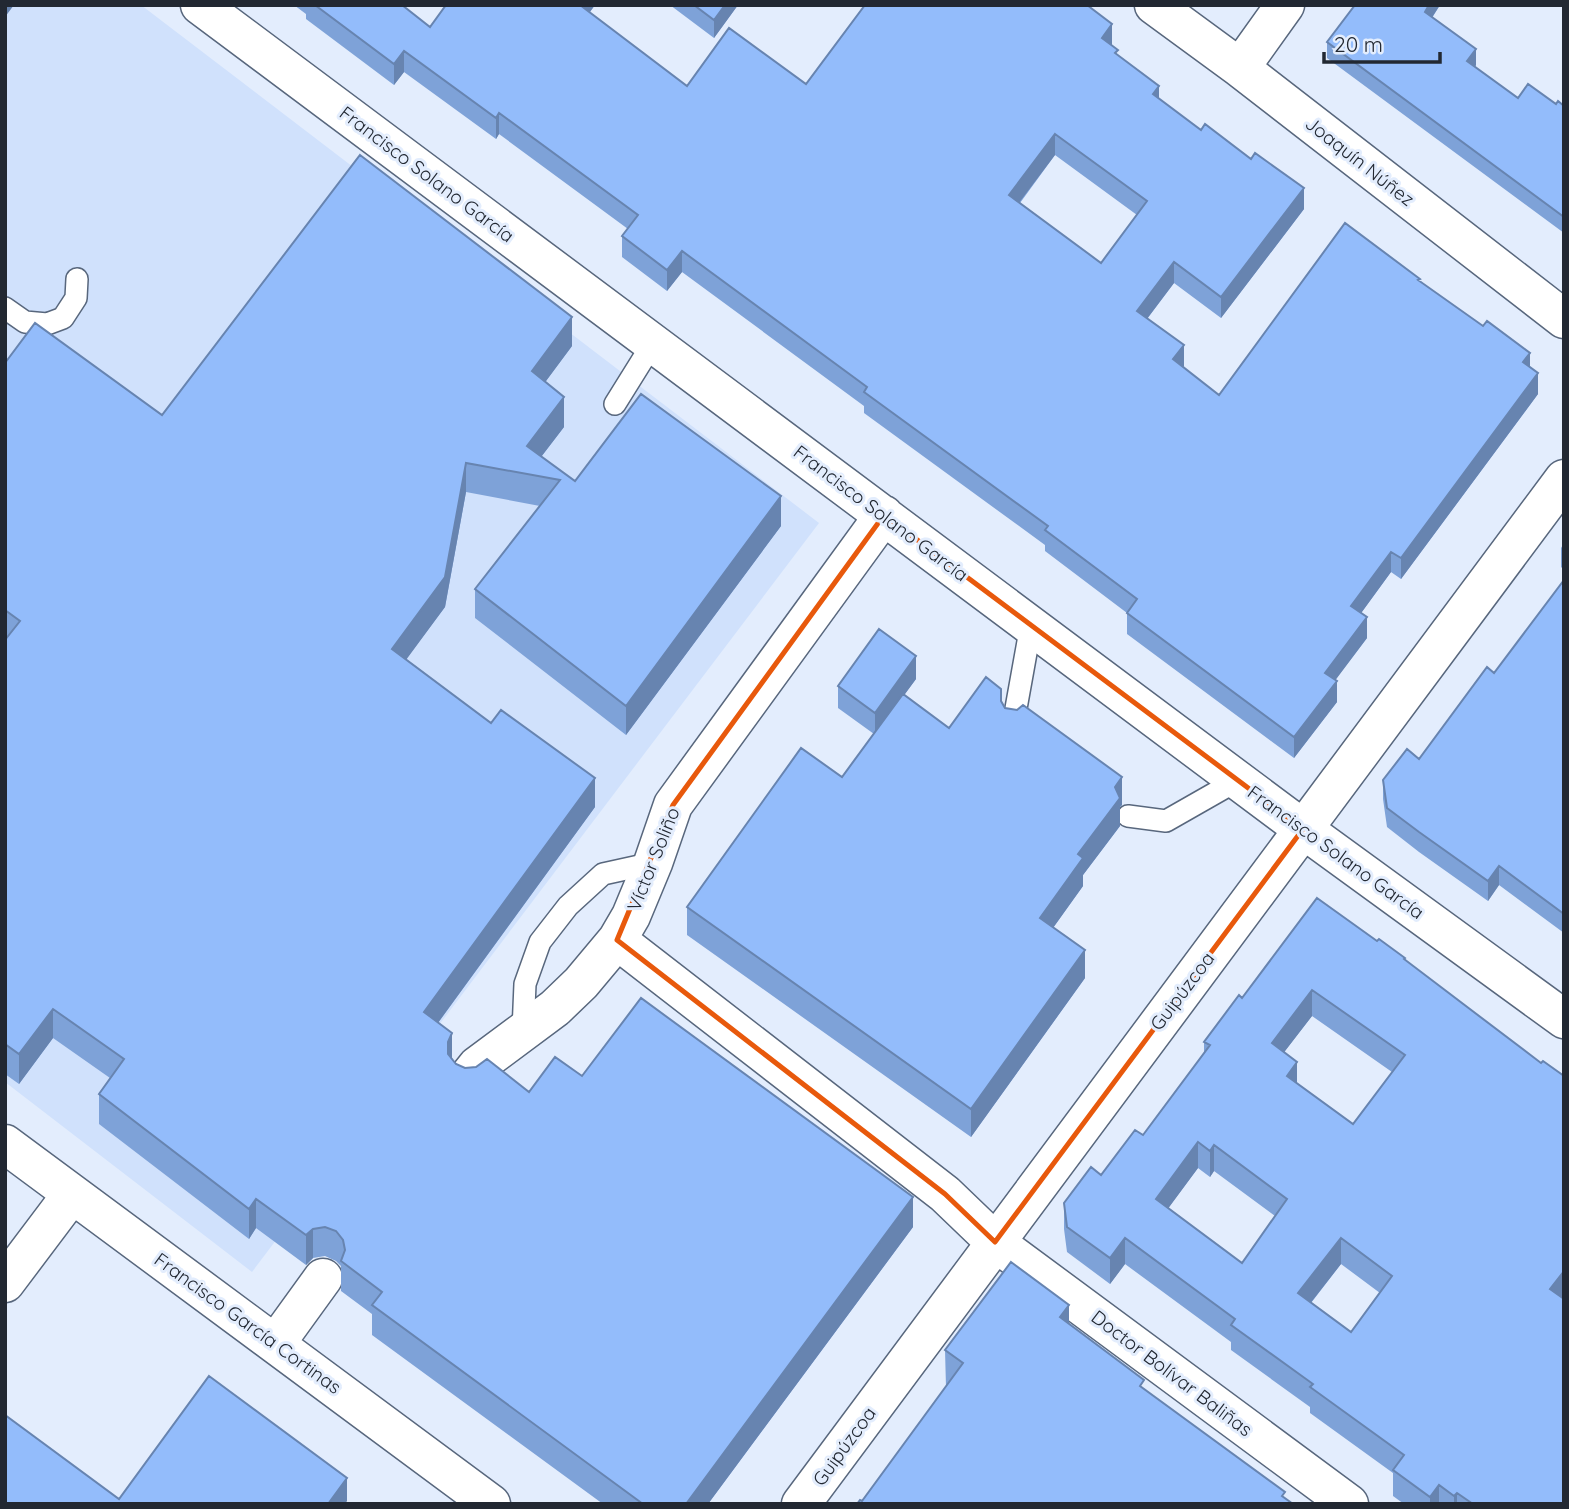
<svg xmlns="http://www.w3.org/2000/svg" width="1569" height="1509" viewBox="0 0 1569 1509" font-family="Quicksand,sans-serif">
<rect width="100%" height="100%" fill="#e3edfd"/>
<!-- built -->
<path fill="#d0e1fc" d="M 14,5 L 141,5 L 819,523 L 252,1272 L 5,1082 L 5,17 Z"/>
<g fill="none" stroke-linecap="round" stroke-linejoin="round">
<defs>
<path id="lane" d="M 5,308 L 25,322 L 47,324 L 63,318 L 76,298 L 77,279
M 615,404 L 653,343
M 1013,725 L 1031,625
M 1128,816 L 1166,821 L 1238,780
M 523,1031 L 525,984 L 540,942 L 568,906 L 603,874 L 653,863"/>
<path id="street" d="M 200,5 L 1303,829 L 1564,1019
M 1154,5 L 1240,68 L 1564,319
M 1240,68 L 1285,5
M 617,940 L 945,1194 L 995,1242 L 1349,1504
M 469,1076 L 477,1066 L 555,1008 L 581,983 L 617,940 L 631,916 L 653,863 L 673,805 L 884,515
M 5,1144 L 491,1504
M 5,1283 L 72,1194
M 276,1343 L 323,1278
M 801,1504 L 1564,479"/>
</defs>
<!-- lane casing -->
<use href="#lane" stroke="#58677d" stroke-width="24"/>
<!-- street casing -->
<use href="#street" stroke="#58677d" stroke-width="41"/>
<!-- lane -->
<use href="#lane" stroke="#fff" stroke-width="21"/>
<!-- street -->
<use href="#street" stroke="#fff" stroke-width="38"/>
</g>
<!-- wall -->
<path fill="#7ea2d8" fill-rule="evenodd" d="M 294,5 L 402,5 L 430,27 L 446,5 L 595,5 L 589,13 L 687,86 L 806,84 L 1112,45 L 1118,56 L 1159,99 L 1304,209 L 1221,318 L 1174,283 L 1147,319 L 1183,367 L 1219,395 L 1420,281 L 1530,367 L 1538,394 L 1401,579 L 1391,572 L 1361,613 L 1367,638 L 1335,680 L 1337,702 L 1294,758 L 1127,634 L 1127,613 L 1045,551 L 1045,545 L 864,413 L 864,406 L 682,272 L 667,291 L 622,257 L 622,236 L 628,229 L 499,134 L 496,139 L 404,72 L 394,85 L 306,19 L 306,14 ZM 1055,155 L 1137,215 L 1101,263 L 1020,203 Z
M 670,5 L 738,5 L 714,38 Z
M 1355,5 L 1440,5 L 1432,18 L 1476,65 L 1475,67 L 1518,98 L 1564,106 L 1564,233 L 1327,58 L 1327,42 Z
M 572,346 L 545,382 L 564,427 L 541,457 L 575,481 L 781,526 L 626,735 L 475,618 L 475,589 L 540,506 L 466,492 L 445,607 L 406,659 L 595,807 L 438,1023 L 452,1058 L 456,1064 L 529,1092 L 582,1076 L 913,1227 L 708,1504 L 603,1504 L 372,1335 L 372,1314 L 341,1291 L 341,1266 L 336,1261 L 325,1256 L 313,1258 L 306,1265 L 256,1228 L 249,1239 L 99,1124 L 99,1094 L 110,1078 L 53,1038 L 19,1084 L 5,1074 L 5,363 L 162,415 Z
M 1564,543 L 1564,570 L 1561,567 L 1561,548 Z
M 1564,580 L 1564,933 L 1499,885 L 1488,901 L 1419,852 L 1387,827 L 1383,799 L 1383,780 L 1419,759 L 1494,673 Z
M 916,679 L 904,695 L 949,728 L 1001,702 L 1005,708 L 1122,805 L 1120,807 L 1120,826 L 1083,875 L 1083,886 L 1053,928 L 1085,978 L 971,1137 L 687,935 L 687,907 L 842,777 L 874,734 L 838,708 L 838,686 Z
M 1377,941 L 1405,960 L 1563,1298 L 1564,1504 L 1404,1504 L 1393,1496 L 1393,1473 L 1310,1413 L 1310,1407 L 1231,1350 L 1231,1342 L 1125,1264 L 1110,1284 L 1067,1252 L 1064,1229 L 1064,1203 L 1101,1175 L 1143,1135 L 1204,1053 L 1204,1042 L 1242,998 ZM 1312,1016 L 1392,1072 L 1353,1124 L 1297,1083 L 1284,1052 ZM 1198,1168 L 1210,1177 L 1214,1171 L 1275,1216 L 1242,1263 L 1168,1208 ZM 1341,1264 L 1380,1293 L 1351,1332 L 1311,1303 Z
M 1069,1324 L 1144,1389 L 1285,1498 L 862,1501 L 946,1387 L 945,1350 Z"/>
<!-- shaded-wall -->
<path fill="#6784b0" d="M 5,5 L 14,5 L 5,17 Z
M 595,5 L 579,27 L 579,6 Z
M 725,5 L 738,5 L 714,38 L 714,20 Z
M 1429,5 L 1440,5 L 1425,28 L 1425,12 Z
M 1112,24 L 1112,45 L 1102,59 L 1102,38 Z
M 1476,49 L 1476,65 L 1467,77 L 1467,61 Z
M 404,51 L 404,72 L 394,85 L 394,64 Z
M 1159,86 L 1159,107 L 1153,94 Z
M 499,113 L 499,134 L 496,139 L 496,118 Z
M 1055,134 L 1055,155 L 1009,216 L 1009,195 Z
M 1304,188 L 1304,209 L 1221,318 L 1221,297 Z
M 682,251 L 682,272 L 667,291 L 667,270 Z
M 1174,262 L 1174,283 L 1137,332 L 1137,311 Z
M 572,317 L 572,346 L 532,400 L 532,371 Z
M 1184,345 L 1184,366 L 1173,380 L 1173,359 Z
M 1530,353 L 1530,374 L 1523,362 Z
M 1538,373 L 1538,394 L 1401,579 L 1401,558 Z
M 564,397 L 564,427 L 528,474 L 527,446 Z
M 466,463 L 466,492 L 445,607 L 392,679 L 392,649 Z
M 781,496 L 781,526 L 626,735 L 626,706 Z
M 1391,552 L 1391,572 L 1351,627 L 1351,606 Z
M 1367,617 L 1367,638 L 1325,694 L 1325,673 Z
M 916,656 L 916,679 L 875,735 L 875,713 Z
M 1337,681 L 1337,702 L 1294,758 L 1294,737 Z
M 1122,777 L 1122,805 L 1120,807 L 1120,826 L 1083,875 L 1083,886 L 1040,946 L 1040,918 L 1078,854 L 1115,787 Z
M 595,778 L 595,807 L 424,1042 L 424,1012 Z
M 1499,866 L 1499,885 L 1488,901 L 1488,881 Z
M 1085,950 L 1085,978 L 971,1137 L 971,1109 Z
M 1312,990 L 1312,1016 L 1272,1068 L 1272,1043 Z
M 53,1009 L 53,1038 L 19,1084 L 19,1054 Z
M 452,1033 L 452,1063 L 448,1072 L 448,1042 Z
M 1297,1062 L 1297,1088 L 1287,1076 Z
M 1198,1142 L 1198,1168 L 1156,1225 L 1156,1199 Z
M 1214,1145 L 1214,1171 L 1210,1177 L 1210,1151 Z
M 913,1197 L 913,1227 L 708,1504 L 686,1504 Z
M 256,1199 L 256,1228 L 249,1239 L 249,1209 Z
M 313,1229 L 313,1258 L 306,1265 L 306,1235 Z
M 1125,1238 L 1125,1264 L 1110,1284 L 1110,1258 Z
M 1341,1238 L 1341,1264 L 1298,1319 L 1298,1293 Z
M 1564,1271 L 1564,1297 L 1550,1315 L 1550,1289 Z
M 1069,1305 L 1069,1340 L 1060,1317 Z
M 347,1478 L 347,1501 L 345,1504 L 328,1504 Z
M 1439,1485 L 1439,1504 L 1430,1504 L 1430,1497 Z
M 1457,1493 L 1457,1504 L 1454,1504 L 1454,1496 Z"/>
<!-- building -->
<path fill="#93bcfb" stroke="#6784b0" stroke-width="2" fill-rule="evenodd" d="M 315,5 L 402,5 L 430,27 L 446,5 L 580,5 L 687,86 L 729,28 L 806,84 L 865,5 L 1087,5 L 1112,24 L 1102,38 L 1118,50 L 1115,53 L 1159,86 L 1153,94 L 1201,130 L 1205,124 L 1251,159 L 1255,153 L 1304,188 L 1221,297 L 1174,262 L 1137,311 L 1184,345 L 1173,359 L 1219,395 L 1345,223 L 1420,279 L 1418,280 L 1483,326 L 1487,321 L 1530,353 L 1523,362 L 1538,373 L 1401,558 L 1391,552 L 1351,606 L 1367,617 L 1325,673 L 1337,681 L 1294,737 L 1127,613 L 1137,599 L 1045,530 L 1048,526 L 864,392 L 867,387 L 682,251 L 667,270 L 622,236 L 638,215 L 499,113 L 496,118 L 404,51 L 394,64 ZM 1055,134 L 1147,201 L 1101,263 L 1009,195 Z
M 694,5 L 725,5 L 714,20 Z
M 1355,5 L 1429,5 L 1425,12 L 1476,49 L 1467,61 L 1518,98 L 1528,84 L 1556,104 L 1558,101 L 1564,106 L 1564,217 L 1327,42 Z
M 360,155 L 572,317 L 532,371 L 564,397 L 527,446 L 575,481 L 641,394 L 781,496 L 626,706 L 475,589 L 560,480 L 466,463 L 445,577 L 392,649 L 491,723 L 501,710 L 595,778 L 424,1012 L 452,1033 L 448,1042 L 448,1054 L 456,1064 L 465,1068 L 476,1067 L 487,1059 L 529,1092 L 555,1057 L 582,1076 L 641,998 L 913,1197 L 686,1504 L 643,1504 L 372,1305 L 382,1292 L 341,1261 L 345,1250 L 343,1240 L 336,1231 L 325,1227 L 313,1229 L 306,1235 L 256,1199 L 249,1209 L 99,1094 L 124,1059 L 53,1009 L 19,1054 L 5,1044 L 5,640 L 20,621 L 5,610 L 5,363 L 35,323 L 162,415 Z
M 1564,580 L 1564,914 L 1499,866 L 1488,881 L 1419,832 L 1387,808 L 1383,780 L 1407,749 L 1419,759 L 1487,667 L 1494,673 Z
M 879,629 L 916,656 L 875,713 L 838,686 Z
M 986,677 L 1001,689 L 1001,701 L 1005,708 L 1017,710 L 1023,705 L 1122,777 L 1115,787 L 1120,798 L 1078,854 L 1083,858 L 1040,918 L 1085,950 L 971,1109 L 687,907 L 801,748 L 842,777 L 903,694 L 949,728 Z
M 1317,898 L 1377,941 L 1379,939 L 1405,958 L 1404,959 L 1541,1063 L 1543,1061 L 1564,1076 L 1564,1271 L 1550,1289 L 1564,1299 L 1564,1504 L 1473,1504 L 1457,1493 L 1454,1496 L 1439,1485 L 1430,1497 L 1393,1470 L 1404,1455 L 1310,1387 L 1313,1384 L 1231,1325 L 1235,1319 L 1125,1238 L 1110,1258 L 1067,1227 L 1064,1203 L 1091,1167 L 1101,1175 L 1135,1130 L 1143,1135 L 1210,1045 L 1204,1042 L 1239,995 L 1242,998 ZM 1312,990 L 1405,1055 L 1353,1124 L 1287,1076 L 1297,1062 L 1272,1043 ZM 1198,1142 L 1210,1151 L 1214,1145 L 1287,1199 L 1242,1263 L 1156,1199 ZM 1341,1238 L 1392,1276 L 1351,1332 L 1298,1293 Z
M 1011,1262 L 1069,1305 L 1060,1317 L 1144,1380 L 1140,1386 L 1285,1492 L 1282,1496 L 1293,1504 L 857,1504 L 860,1500 L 862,1501 L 963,1363 L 945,1350 Z
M 209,1376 L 347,1478 L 328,1504 L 5,1504 L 5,1415 L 119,1499 Z"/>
<!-- marked area -->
<path fill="none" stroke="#e8590c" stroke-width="5" stroke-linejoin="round" d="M 884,515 L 1303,829 L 995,1242 L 945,1194 L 617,940 L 673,805 Z"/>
<g text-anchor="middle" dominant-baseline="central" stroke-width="6" stroke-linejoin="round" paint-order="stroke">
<!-- street labels -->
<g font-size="19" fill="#222832" stroke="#e3edfd">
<text transform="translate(1360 161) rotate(38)">Joaquín Núñez</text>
<text transform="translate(427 174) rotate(37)">Francisco Solano García</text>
<text transform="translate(881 513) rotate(37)">Francisco Solano García</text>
<text transform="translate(1336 852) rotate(36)">Francisco Solano García</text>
<text transform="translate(653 859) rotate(-68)">Víctor Soliño</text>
<text transform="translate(1182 991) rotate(-53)">Guipúzcoa</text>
<text transform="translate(248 1323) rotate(36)">Francisco García Cortinas</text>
<text transform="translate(1172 1373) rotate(37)">Doctor Bolívar Baliñas</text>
<text transform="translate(844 1446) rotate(-54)">Guipúzcoa</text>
</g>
</g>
<!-- border -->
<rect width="1569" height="1509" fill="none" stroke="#222832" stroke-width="14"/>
<!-- scale -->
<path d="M1324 52v10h116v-10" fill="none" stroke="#222832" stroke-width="3.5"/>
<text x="1334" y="52" font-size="21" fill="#222832" stroke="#e3edfd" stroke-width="5" paint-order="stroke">20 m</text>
</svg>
